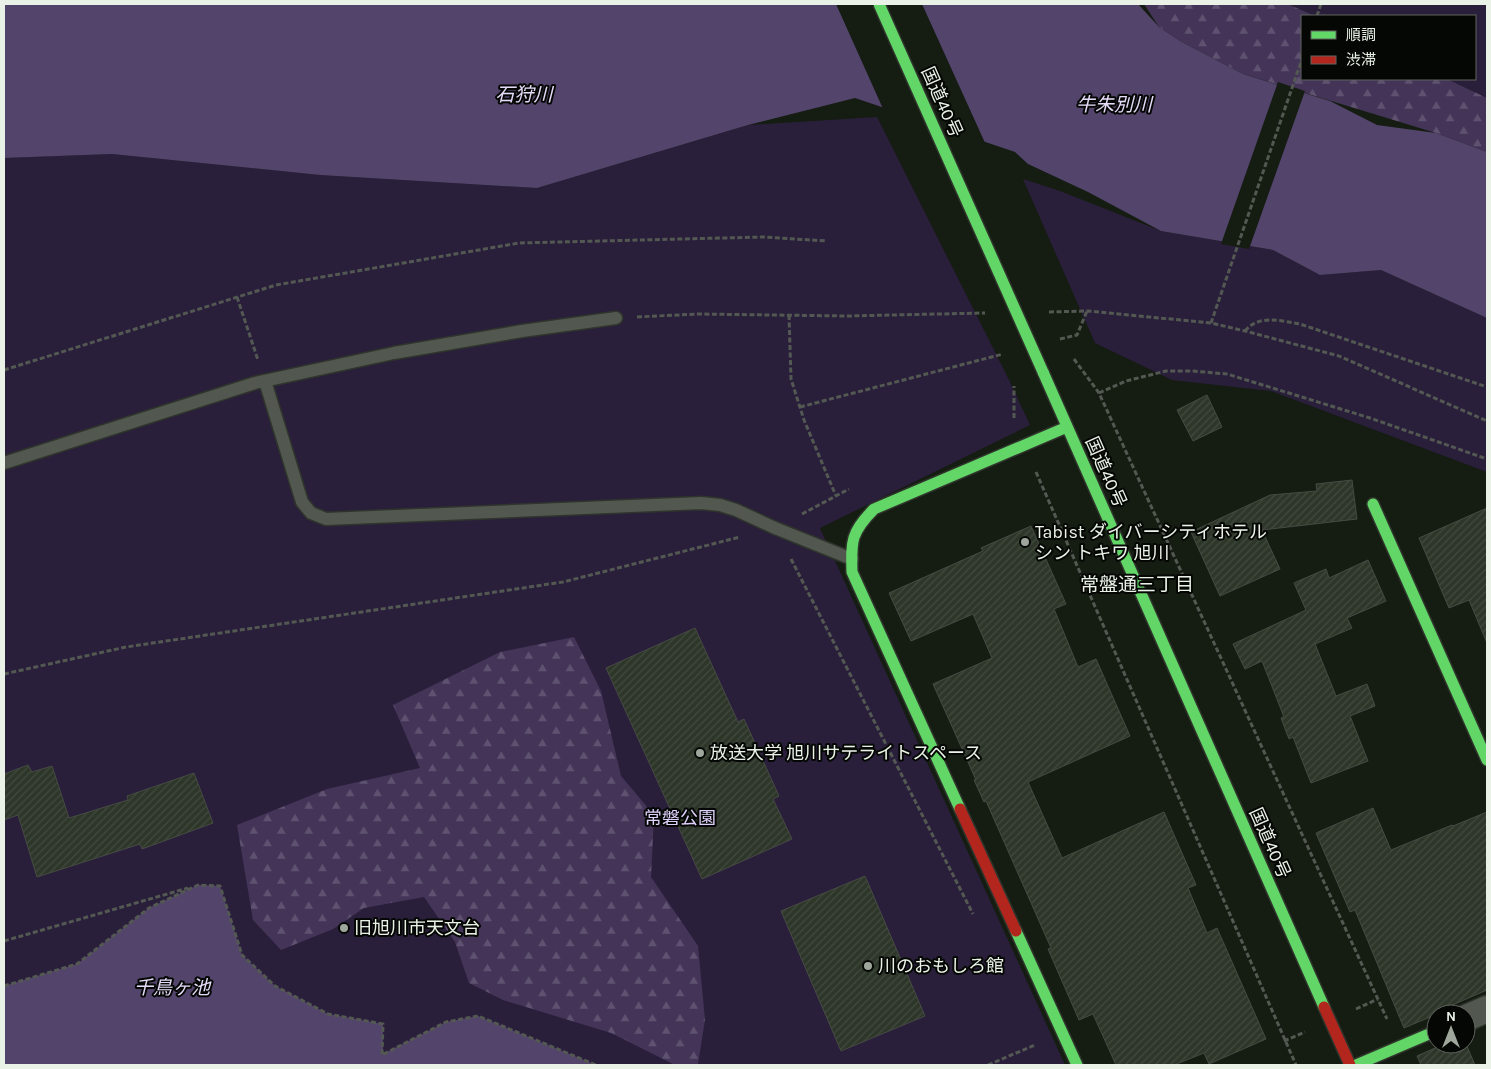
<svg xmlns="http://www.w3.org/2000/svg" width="1491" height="1069" viewBox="0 0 1491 1069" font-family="Karla,'Noto Sans JP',sans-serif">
<defs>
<pattern id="forest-firs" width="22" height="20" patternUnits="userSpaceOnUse" patternTransform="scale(1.25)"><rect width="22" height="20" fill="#433458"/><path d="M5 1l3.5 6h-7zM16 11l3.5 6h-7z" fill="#5e5270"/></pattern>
<pattern id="building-hatch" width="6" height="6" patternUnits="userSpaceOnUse" patternTransform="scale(1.25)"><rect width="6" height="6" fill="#2d3629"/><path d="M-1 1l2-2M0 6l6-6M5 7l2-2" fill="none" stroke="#414a3e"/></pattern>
</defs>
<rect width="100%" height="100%" fill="#151c12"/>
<!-- green -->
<path fill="#2a1f3b" d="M 1288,4 L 1487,4 L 1487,98 L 1447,79 L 1475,79 L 1475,16 L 1315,16 Z
M 877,117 L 1009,380 L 1030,425 L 820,528 L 1065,1065 L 4,1065 L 4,158 L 112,154 L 320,175 L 537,188 L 748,125 Z
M 1023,179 L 1060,191 L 1161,231 L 1273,250 L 1320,275 L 1381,270 L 1487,318 L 1487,472 L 1271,391 L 1172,380 L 1095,343 Z"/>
<!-- forest -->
<path fill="url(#forest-firs)" d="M 1144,4 L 1288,4 L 1315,16 L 1302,16 L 1302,79 L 1447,79 L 1487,98 L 1487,152 L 1436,133 L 1243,74 L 1180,41 L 1159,27 Z
M 574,637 L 601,691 L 621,776 L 654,815 L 651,877 L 698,946 L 705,1020 L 698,1064 L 675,1065 L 611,1033 L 503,1000 L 469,983 L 455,942 L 424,897 L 364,908 L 333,929 L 281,950 L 253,920 L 237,825 L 327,789 L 420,768 L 393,705 L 500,652 Z"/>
<!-- water -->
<path fill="#53446b" d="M 4,4 L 1138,4 L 1159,27 L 1180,41 L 1243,74 L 1330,101 L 1377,125 L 1436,133 L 1487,152 L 1487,318 L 1381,270 L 1320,275 L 1273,250 L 1161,231 L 1088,192 L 1028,164 L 1015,152 L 855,98 L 748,125 L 537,188 L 320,175 L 112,154 L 4,158 Z
M 198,885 L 220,886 L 242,955 L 275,986 L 328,1014 L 383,1024 L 383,1054 L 446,1022 L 478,1016 L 596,1065 L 4,1065 L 4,986 L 77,964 L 149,908 Z"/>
<!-- pier -->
<path fill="#151c12" d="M 836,4 L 922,4 L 986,145 L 884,111 Z
M 1278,82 L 1305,91 L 1249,249 L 1221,244 Z"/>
<!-- building -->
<path fill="url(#building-hatch)" stroke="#464b43" d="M 1207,395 L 1222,427 L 1193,441 L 1177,410 Z
M 1352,480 L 1357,519 L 1262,530 L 1280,569 L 1220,596 L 1191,532 L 1270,495 L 1317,491 L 1316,484 Z
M 1487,508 L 1487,643 L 1469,600 L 1449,608 L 1419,538 Z
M 1031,526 L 1066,604 L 1054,609 L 1078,667 L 1096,659 L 1130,736 L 1028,782 L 1062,858 L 1164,812 L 1196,885 L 1188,888 L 1207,933 L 1217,928 L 1266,1039 L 1209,1064 L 1204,1053 L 1174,1065 L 1116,1065 L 1093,1014 L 1079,1020 L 1048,949 L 1051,948 L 986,801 L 984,802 L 974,780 L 976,780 L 933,684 L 992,658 L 973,614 L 911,641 L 889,593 L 983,551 L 981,548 Z
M 1368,560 L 1386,601 L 1347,618 L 1352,628 L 1315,644 L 1336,696 L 1367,684 L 1375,706 L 1350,716 L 1368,761 L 1311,783 L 1293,737 L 1289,739 L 1281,718 L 1284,717 L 1262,661 L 1245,669 L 1233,644 L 1306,610 L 1294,583 L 1326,569 L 1329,578 Z
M 695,628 L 738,722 L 744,719 L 779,796 L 773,799 L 792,839 L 702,879 L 606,668 Z
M 28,765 L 32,772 L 52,766 L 69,818 L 128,800 L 127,796 L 194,773 L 213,823 L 142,849 L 140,844 L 37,877 L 18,815 L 4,820 L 4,774 Z
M 1373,808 L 1391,850 L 1452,825 L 1453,826 L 1487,812 L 1487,990 L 1450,1006 L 1453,1012 L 1452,1014 L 1436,1014 L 1436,1016 L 1430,1017 L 1404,1028 L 1355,910 L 1350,912 L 1316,833 Z
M 865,876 L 925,1016 L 841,1051 L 781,911 Z
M 1444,1044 L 1466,1044 L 1475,1065 L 1421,1065 L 1417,1056 Z"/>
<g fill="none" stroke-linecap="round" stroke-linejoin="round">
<defs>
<path id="lane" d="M 265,381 L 302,502 L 311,513 L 326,519 L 701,503 L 720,505 L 736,510 L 775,528 L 852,559
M 4,463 L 255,383 L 394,353 L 522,331 L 616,318"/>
<path id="street" d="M 1466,1018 L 1487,1009"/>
<path id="fast" d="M 1043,372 L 1324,1007
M 1373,504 L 1487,760
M 960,809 L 852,572 C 851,541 851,532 874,509 L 1067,427
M 1016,931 L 1077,1065
M 1356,1065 L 1436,1031"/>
<path id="jam" d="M 960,809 L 1016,931
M 1324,1007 L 1350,1065"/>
</defs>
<!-- lane casing -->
<use href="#lane" stroke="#2f352c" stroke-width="15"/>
<!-- street casing -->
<use href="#street" stroke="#2f352c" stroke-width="29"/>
<!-- fast casing -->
<use href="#fast" stroke="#2f352c" stroke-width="14"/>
<!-- jam casing -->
<use href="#jam" stroke="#2f352c" stroke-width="14"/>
<!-- path -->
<path stroke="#535852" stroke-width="3" stroke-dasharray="5 2.5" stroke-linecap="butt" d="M 1317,16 L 1321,4
M 237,297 L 258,360
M 1049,312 L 1088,311 L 1211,323 L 1245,331 L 1339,356 L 1487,421
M 789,315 L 791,379 L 804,420 L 836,496
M 637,317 L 697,314 L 847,316 L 985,313
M 1211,323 L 1302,59
M 1245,331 C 1259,314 1281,321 1300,324 L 1487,387
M 1060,339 L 1077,335 L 1087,311
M 1074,359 L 1099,393 L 1387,1019
M 4,370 L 276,285 L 519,243 L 763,237 L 827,241
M 1099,393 L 1126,381 L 1166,371 L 1193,371 L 1227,374 L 1370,418 L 1487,459
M 800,407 L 1003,354
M 1014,418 L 1014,386
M 1036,472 L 1296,1065
M 802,514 L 849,489
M 791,559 L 973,914
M 4,674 L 126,647 L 563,582 L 740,537
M 4,941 L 188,888
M 4,986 L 77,964 L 149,908 L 198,885 L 220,886 L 242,955 L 275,986 L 328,1014 L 383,1024 L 382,1055 L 446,1022 L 478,1016 L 596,1065
M 1356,1009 L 1378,999
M 1284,1041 L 1305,1032
M 988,1065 L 1035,1045"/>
<!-- lane -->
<use href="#lane" stroke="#525850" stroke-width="12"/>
<!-- street -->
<use href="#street" stroke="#525850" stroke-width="26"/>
<!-- fast -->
<use href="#fast" stroke="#63d668" stroke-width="11"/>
<!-- jam -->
<use href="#jam" stroke="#b3261e" stroke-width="11"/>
<defs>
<path id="fast-bridge" d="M 879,4 L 1043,372"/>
</defs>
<!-- fast-bridge casing -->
<use href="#fast-bridge" stroke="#2f352c" stroke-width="14" stroke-linecap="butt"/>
<!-- fast-bridge -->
<use href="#fast-bridge" stroke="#63d668" stroke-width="11"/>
</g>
<!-- markers -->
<g fill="#9fa79c" stroke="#040703" stroke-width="2">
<circle cx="1025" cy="542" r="5"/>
<circle cx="700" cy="753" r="5"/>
<circle cx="344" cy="928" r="5"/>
<circle cx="868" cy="966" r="5"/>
</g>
<g text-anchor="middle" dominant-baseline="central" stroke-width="4" stroke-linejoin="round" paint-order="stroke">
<!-- street labels -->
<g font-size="18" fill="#eaf2e7" stroke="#040703">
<text transform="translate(942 102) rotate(66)">国道40号</text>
<text transform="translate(1106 472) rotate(66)">国道40号</text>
<text transform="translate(1270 843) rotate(66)">国道40号</text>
</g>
<!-- poi labels -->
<g font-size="18" fill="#eaf2e7" stroke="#040703" text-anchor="start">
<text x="1035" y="532">Tabist ダイバーシティホテル<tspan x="1035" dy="21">シン トキワ 旭川</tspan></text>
<text x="710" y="753">放送大学 旭川サテライトスペース</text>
<text x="354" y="928">旧旭川市天文台</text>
<text x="878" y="966">川のおもしろ館</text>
</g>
<!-- park labels -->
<g font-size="18" fill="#dfcffb" stroke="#040703">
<text x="680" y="818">常磐公園</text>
</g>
<!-- water labels -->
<g font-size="19" font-style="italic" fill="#e5daf8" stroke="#040703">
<text x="524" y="95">石狩川</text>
<text x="1114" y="105">牛朱別川</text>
<text x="172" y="988">千鳥ヶ池</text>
</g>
<!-- neighbourhood labels -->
<g font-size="19" fill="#eaf2e7" stroke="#040703">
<text x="1137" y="585">常盤通三丁目</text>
</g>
</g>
<!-- border -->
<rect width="1491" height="1069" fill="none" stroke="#eaf2e7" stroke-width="10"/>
<!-- legend -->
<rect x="1301" y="15" width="175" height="65" fill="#040703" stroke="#60655e"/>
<rect x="1311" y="31" width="25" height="8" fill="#63d668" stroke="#60655e"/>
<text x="1346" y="40" font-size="15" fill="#eaf2e7">順調</text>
<rect x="1311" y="56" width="25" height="8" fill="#b3261e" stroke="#60655e"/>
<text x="1346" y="65" font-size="15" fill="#eaf2e7">渋滞</text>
<!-- north arrow -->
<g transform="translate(1451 1029)"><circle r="24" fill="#040703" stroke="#60655e"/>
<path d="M0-4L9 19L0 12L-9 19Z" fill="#9fa79c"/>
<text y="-8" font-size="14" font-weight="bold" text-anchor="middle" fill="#eaf2e7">N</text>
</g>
</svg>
